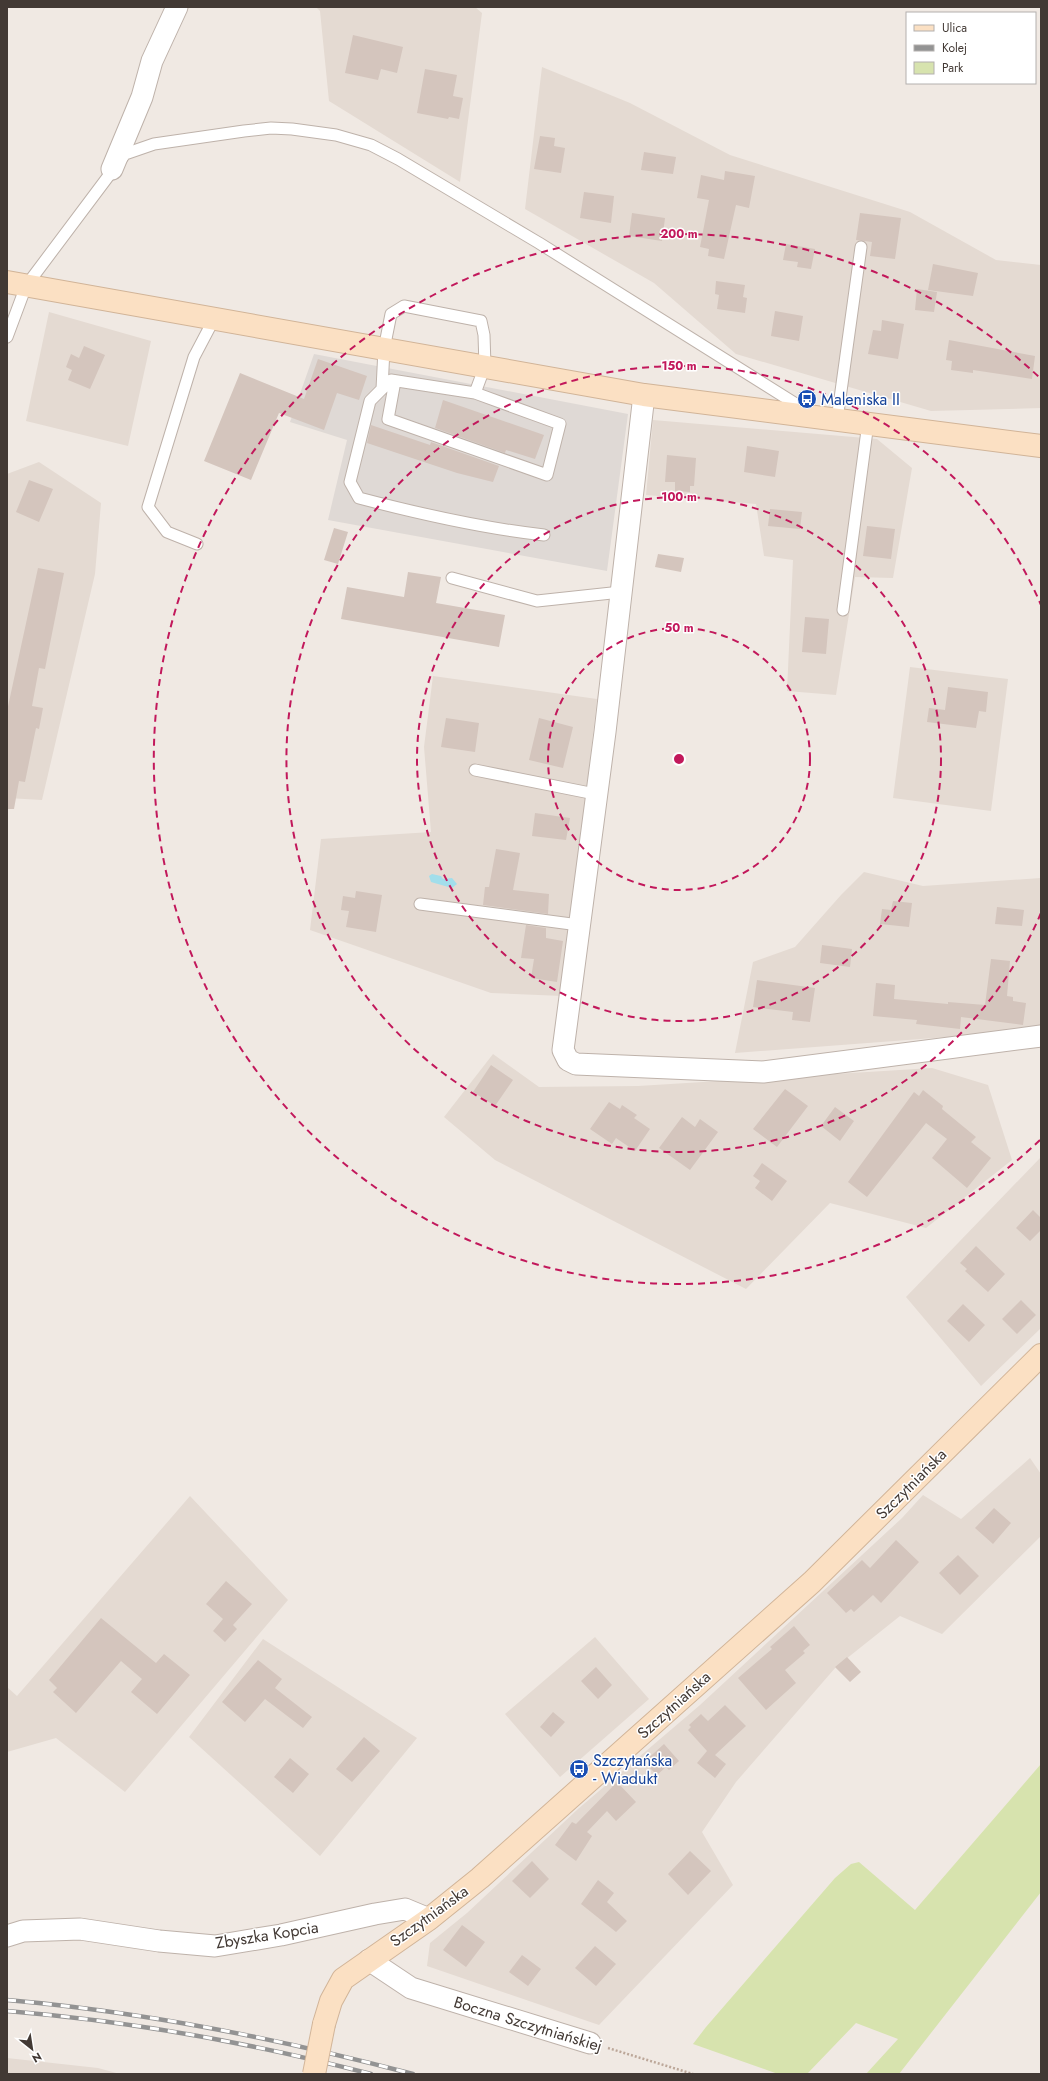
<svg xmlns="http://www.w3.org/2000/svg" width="1048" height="2081" viewBox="0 0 1048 2081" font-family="Jost,sans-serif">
<rect width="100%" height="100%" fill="#f0e9e3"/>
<!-- residential -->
<path fill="#e4dad2" d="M 316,7 L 475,7 L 482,13 L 460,182 L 329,101 L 320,11 Z
M 542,67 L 630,103 L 730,155 L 910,212 L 996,260 L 1041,265 L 1041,408 L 931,411 L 736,354 L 654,283 L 525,209 Z
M 49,312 L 151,341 L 128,446 L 26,421 Z
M 653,420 L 877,439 L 912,468 L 893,578 L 855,577 L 836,695 L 787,691 L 793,560 L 764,556 L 756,504 L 646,495 Z
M 39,462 L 101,503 L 95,574 L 42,800 L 7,798 L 7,474 Z
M 910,667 L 1008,679 L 991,811 L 893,798 Z
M 433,676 L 597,699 L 563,996 L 491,993 L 310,930 L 321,839 L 431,832 L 424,747 Z
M 864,872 L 923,886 L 1041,878 L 1041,1027 L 1000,1033 L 735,1053 L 753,962 L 795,947 L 841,895 Z
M 493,1054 L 539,1087 L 638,1086 L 932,1068 L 988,1085 L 1012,1160 L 926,1228 L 830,1203 L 746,1289 L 495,1160 L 444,1117 Z
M 1041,1157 L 1041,1328 L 981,1386 L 906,1297 Z
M 1030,1458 L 1041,1474 L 1041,1536 L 942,1634 L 900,1616 L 836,1667 L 736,1782 L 702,1832 L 733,1885 L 599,2025 L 427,1966 L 430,1943 L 467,1913 L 578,1809 L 700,1705 L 902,1518 L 923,1495 L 961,1519 Z
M 190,1496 L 288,1600 L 125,1792 L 56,1738 L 7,1752 L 7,1687 L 17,1696 Z
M 595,1637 L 649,1699 L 560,1777 L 505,1714 Z
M 263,1639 L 417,1738 L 320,1856 L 189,1737 Z
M 7,2058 L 98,2068 L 120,2074 L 7,2074 Z"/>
<!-- industrial -->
<path fill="#dfd9d5" d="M 314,354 L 628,414 L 607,571 L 328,520 L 347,440 L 290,422 Z"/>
<!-- green -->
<path fill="#d7e3ae" d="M 1041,1764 L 1041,1892 L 899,2074 L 866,2074 L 898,2039 L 856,2023 L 807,2074 L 778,2074 L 693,2044 L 706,2027 L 835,1878 L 851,1864 L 859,1862 L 915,1910 Z"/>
<!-- water -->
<path fill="#a2deeb" d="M 432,874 L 441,876 L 443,879 L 452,878 L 457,884 L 452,888 L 431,882 L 429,876 Z"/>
<!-- building -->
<path fill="#d4c5bd" d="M 353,35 L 403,47 L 397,73 L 381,69 L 378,80 L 345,73 Z
M 425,69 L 457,75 L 453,96 L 463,98 L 459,119 L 449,117 L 448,119 L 417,113 Z
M 540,136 L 555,138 L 554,146 L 565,148 L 561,173 L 534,169 Z
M 644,152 L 676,157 L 673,174 L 641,170 Z
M 725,171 L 755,176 L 749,208 L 736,205 L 724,259 L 708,256 L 709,249 L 700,247 L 709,200 L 697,198 L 701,175 L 724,180 Z
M 584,192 L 614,196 L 611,223 L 580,218 Z
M 632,213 L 665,218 L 662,241 L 629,236 Z
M 860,213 L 901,218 L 895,259 L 870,256 L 872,242 L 856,240 Z
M 786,244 L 815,249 L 811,269 L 797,267 L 798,262 L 783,260 Z
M 933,264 L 978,273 L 973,296 L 928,290 Z
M 716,281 L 745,285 L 743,297 L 747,298 L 745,313 L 717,309 L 719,295 L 715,294 Z
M 917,289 L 937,292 L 934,312 L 915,310 Z
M 775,311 L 803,316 L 799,341 L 771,336 Z
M 882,320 L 904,324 L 898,359 L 868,354 L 873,330 L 881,331 Z
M 949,340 L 1035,356 L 1032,379 L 973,370 L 973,373 L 951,370 L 952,361 L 946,360 Z
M 84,346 L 105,355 L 90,389 L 68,380 L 72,370 L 66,367 L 71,354 L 79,358 Z
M 318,359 L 367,376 L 359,400 L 337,393 L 324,430 L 279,413 L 251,480 L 204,461 L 240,373 L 304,399 Z
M 443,400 L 544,435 L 535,459 L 506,450 L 505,453 L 435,428 Z
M 371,425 L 430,445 L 431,442 L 499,466 L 493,482 L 457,473 L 367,443 Z
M 747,446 L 779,451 L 775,477 L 744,472 Z
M 667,455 L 696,458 L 694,486 L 690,486 L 690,492 L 675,491 L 675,482 L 665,482 Z
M 29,480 L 53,489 L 39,522 L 16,512 Z
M 770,509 L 802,512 L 800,529 L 768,526 Z
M 867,526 L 895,529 L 891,559 L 863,556 Z
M 334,528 L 348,532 L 338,564 L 324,560 Z
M 658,554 L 684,558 L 681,572 L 655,567 Z
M 38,568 L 64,573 L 45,669 L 39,668 L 32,706 L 43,708 L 39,729 L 36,728 L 25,782 L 19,781 L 14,809 L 7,809 L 7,711 Z
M 408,572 L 441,577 L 436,603 L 505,615 L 499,647 L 341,619 L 347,587 L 404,597 Z
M 805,617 L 829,619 L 826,654 L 802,652 Z
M 948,687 L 988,692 L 986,712 L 979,711 L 976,728 L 927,722 L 929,708 L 945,710 Z
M 446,718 L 479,723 L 475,752 L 441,747 Z
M 539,718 L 573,727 L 563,768 L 529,760 Z
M 535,813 L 570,818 L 566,840 L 532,836 Z
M 496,849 L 520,853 L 513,890 L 549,894 L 548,914 L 483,905 L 485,887 L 489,887 Z
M 356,891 L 382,895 L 376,932 L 346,927 L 349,911 L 341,910 L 343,896 L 355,898 Z
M 893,901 L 912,903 L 909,927 L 880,924 L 882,909 L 891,910 Z
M 997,907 L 1024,910 L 1022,926 L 995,924 Z
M 526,925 L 546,928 L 546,938 L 563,941 L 557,982 L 531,978 L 534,959 L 521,958 Z
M 822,945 L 852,949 L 850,967 L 820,963 Z
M 991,959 L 1010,961 L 1007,996 L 1013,997 L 1013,1001 L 1026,1003 L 1023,1025 L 961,1017 L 960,1029 L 916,1024 L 917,1020 L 873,1016 L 876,983 L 895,985 L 894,999 L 948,1004 L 948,1002 L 985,1005 Z
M 757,980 L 815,988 L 810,1022 L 792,1020 L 793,1012 L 753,1007 Z
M 491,1065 L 513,1080 L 495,1106 L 473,1092 Z
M 785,1089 L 808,1106 L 777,1147 L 753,1129 Z
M 923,1090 L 943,1106 L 942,1109 L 976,1137 L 971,1142 L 991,1158 L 967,1188 L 932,1158 L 947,1139 L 926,1123 L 867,1197 L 848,1182 L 914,1092 L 919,1096 Z
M 609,1102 L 620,1109 L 622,1105 L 637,1115 L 634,1118 L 650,1129 L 635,1151 L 616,1138 L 612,1144 L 590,1129 Z
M 835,1107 L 854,1121 L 840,1141 L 821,1126 Z
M 682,1117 L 695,1127 L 700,1119 L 718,1132 L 690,1170 L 659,1148 Z
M 762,1163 L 787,1181 L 772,1201 L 755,1188 L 760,1181 L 753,1176 Z
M 1033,1210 L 1041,1218 L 1041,1230 L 1030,1241 L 1016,1228 Z
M 976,1246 L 1005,1274 L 988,1292 L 965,1271 L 967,1269 L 960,1263 Z
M 1021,1300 L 1036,1315 L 1017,1334 L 1002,1319 Z
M 963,1304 L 985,1325 L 969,1342 L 947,1321 Z
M 994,1508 L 1011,1523 L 993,1544 L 975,1528 Z
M 896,1540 L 919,1562 L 881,1603 L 873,1595 L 854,1612 L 851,1609 L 846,1613 L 827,1593 L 862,1560 L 870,1568 Z
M 958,1555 L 979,1576 L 960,1595 L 939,1573 Z
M 226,1581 L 252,1604 L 233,1625 L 237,1629 L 225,1642 L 213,1631 L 223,1619 L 206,1604 Z
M 101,1618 L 156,1663 L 164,1654 L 190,1675 L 157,1714 L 131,1692 L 142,1679 L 121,1661 L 76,1713 L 53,1692 L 57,1688 L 49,1680 Z
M 794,1626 L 810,1645 L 803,1651 L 805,1653 L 785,1670 L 796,1683 L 766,1710 L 738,1678 L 772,1649 L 770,1647 Z
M 847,1657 L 861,1672 L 850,1682 L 835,1667 Z
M 258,1660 L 282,1679 L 275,1688 L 312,1717 L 303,1728 L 265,1699 L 245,1722 L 222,1702 Z
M 596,1667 L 612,1685 L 598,1699 L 581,1681 Z
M 725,1705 L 746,1726 L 715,1755 L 726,1764 L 715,1778 L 697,1763 L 707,1751 L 688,1730 L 691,1727 L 689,1725 L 701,1714 L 708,1721 Z
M 553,1712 L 565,1722 L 551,1737 L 540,1727 Z
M 364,1737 L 380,1751 L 352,1782 L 336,1769 Z
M 664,1744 L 679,1761 L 669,1770 L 666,1767 L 657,1775 L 644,1762 Z
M 290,1758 L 309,1774 L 293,1793 L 274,1777 Z
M 617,1782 L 636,1802 L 616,1821 L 607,1811 L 587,1832 L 592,1836 L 576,1861 L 555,1845 L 572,1822 L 576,1824 Z
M 690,1851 L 711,1871 L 688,1895 L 668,1874 Z
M 532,1861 L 549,1879 L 530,1898 L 512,1881 Z
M 598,1880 L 614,1893 L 607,1902 L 627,1921 L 616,1932 L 581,1904 Z
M 462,1925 L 485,1942 L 466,1967 L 443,1950 Z
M 595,1946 L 616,1964 L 596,1986 L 575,1968 Z
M 522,1955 L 541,1969 L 528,1986 L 509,1972 Z"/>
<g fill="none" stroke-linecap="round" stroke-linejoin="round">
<defs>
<path id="lane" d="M 7,337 L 26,286 L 125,154 L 154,144 L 244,131 L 271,128 L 292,129 L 336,135 L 371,145 L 398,159 L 539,243 L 807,411
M 395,381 L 388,419 L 547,475 L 560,424 L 475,393
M 382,389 L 384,349 L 391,314 L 404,306 L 481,321 L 484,335 L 485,366 L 475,393 L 391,380 L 370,401 L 350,482 L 359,498 C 420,514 481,528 544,535
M 837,420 L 861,247
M 197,544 L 167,532 L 148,507 L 194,357 L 214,319
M 452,578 L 537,601 L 621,592
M 843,610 L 868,423
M 475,770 L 595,794
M 420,904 L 579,925"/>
<path id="street" d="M 112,169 L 142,97 L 152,61 L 177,7
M 644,395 L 605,732 L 563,1050 L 568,1060 L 576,1064 L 763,1072 L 1041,1036
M 7,1936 L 23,1931 L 80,1929 L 159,1941 L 215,1946 L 281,1935 L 375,1914 L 405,1909 L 429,1919
M 369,1960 L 411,1988 L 590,2043"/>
<path id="secondary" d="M 7,282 L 644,395 L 1041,446
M 324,2024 L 331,2001 L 343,1979 L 429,1919 L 480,1878 L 812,1582 L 1041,1355"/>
</defs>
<!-- lane casing -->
<use href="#lane" stroke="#beb2aa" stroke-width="13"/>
<!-- street casing -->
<use href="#street" stroke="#beb2aa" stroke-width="23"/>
<!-- secondary casing -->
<use href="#secondary" stroke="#d1b498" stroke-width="24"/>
<!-- path -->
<path stroke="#bca799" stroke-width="2.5" stroke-dasharray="2 2" stroke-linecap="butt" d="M 608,2048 L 693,2074"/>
<!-- lane -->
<use href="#lane" stroke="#fff" stroke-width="11"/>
<!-- street -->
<use href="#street" stroke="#fff" stroke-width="21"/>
<!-- secondary -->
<use href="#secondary" stroke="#fbe0c3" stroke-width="22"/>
<defs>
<path id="rail" d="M 7,2000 C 145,2012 280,2039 413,2074
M 7,2011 C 130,2021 252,2043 371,2074"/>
</defs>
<!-- rail casing -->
<use href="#rail" stroke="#939393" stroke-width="4.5"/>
<!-- rail -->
<use href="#rail" stroke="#fff" stroke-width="3" stroke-dasharray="9" stroke-linecap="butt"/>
<defs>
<path id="secondary-bridge" d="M 314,2074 L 324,2024"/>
</defs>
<!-- secondary-bridge casing -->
<use href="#secondary-bridge" stroke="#d1b498" stroke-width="24" stroke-linecap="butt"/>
<!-- secondary-bridge -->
<use href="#secondary-bridge" stroke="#fbe0c3" stroke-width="22"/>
</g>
<!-- distance rings -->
<g fill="none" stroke="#c2185b" stroke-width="2" stroke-dasharray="7 5">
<circle cx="679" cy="759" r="131"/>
<circle cx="679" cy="759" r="262"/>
<path d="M1041 913A393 393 0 1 1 1041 605"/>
<path d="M1040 1140A525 525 0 1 1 1040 378"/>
</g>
<!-- icons -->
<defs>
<symbol id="bus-disc" viewBox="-11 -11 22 22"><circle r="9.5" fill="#1a4fb4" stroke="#fff"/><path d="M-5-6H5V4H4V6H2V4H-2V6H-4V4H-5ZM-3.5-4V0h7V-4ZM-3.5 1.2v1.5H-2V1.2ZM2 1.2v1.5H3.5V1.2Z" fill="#fff"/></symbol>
</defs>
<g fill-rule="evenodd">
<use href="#bus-disc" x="796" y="388" width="22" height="22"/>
<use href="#bus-disc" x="568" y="1758" width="22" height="22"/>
</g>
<g text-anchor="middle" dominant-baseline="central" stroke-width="3" stroke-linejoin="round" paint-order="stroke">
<!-- transit labels -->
<g font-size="16" fill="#164399" stroke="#fff" text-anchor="start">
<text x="821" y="399">Maleniska II</text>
<text x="593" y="1760">Szczytańska<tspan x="593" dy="18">- Wiadukt</tspan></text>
</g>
<!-- street labels -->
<g font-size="16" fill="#423934" stroke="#fff">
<text transform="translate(911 1484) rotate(-45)">Szczytniańska</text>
<text transform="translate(674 1705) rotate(-42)">Szczytniańska</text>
<text transform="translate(429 1916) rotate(-36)">Szczytniańska</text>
<text transform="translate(267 1935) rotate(-9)">Zbyszka Kopcia</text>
<text transform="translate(528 2024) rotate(17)">Boczna Szczytniańskiej</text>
</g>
</g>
<circle cx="679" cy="759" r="6" fill="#c2185b" stroke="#fff" stroke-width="2"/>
<g font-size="12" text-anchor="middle" font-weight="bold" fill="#c2185b" stroke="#fff" stroke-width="3" stroke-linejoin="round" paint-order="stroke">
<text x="679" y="238">200 m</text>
<text x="679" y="370">150 m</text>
<text x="679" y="501">100 m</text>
<text x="679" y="632">50 m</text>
</g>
<!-- border -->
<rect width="1048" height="2081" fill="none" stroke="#423934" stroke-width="16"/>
<!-- legend -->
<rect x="906" y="12" width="130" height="72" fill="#ffffff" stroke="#b3b0ae"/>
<rect x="914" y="25" width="20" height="6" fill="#fbe0c3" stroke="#b3b0ae"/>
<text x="942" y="32" font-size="12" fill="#423934">Ulica</text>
<rect x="914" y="45" width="20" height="6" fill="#939393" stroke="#b3b0ae"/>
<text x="942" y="52" font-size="12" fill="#423934">Kolej</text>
<rect x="914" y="62" width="20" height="12" fill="#d7e3ae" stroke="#b3b0ae"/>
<text x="942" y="72" font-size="12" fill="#423934">Park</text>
<!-- north arrow -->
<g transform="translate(32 2049) rotate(150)" stroke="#ffffff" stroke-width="3" paint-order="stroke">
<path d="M0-3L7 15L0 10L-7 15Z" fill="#423934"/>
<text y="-6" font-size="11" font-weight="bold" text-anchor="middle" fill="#423934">N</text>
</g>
</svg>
